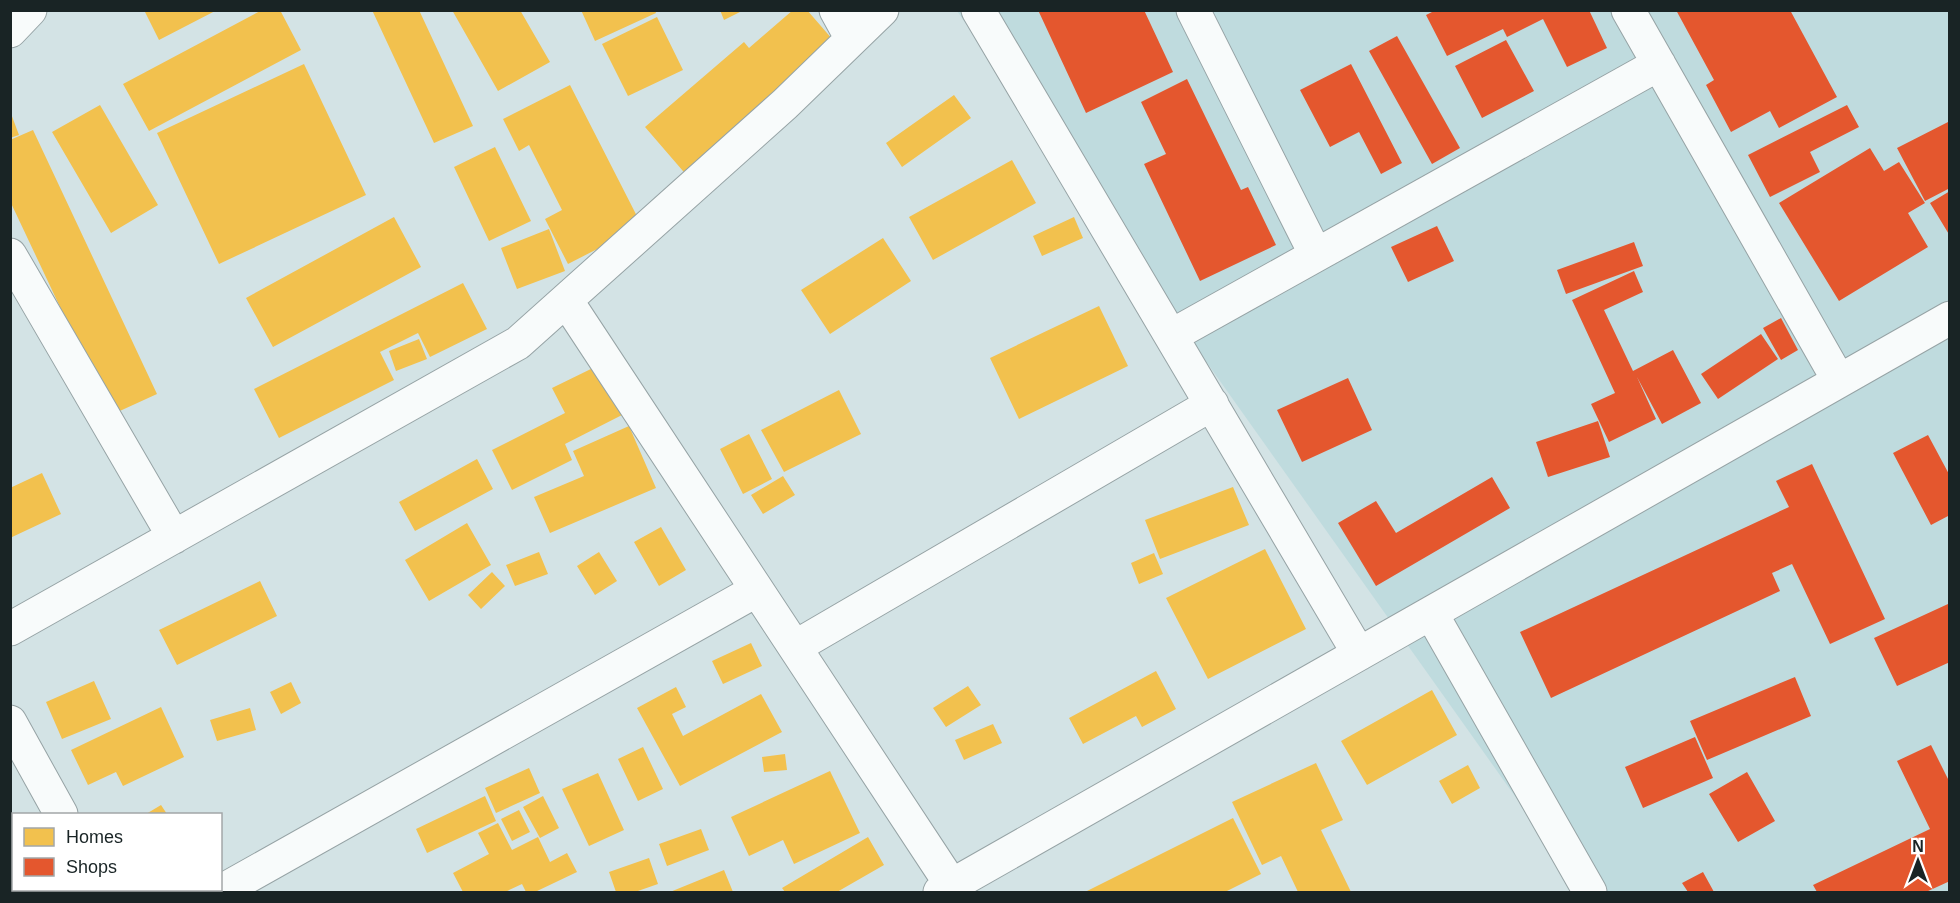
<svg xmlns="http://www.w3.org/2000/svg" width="1960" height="903" viewBox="0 0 1960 903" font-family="Helvetica,sans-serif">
<rect width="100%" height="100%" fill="#d3e3e5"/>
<!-- built -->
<path fill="#bfdbde" d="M 957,11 L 1949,11 L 1949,892 L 1583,892 Z"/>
<!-- homes -->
<path fill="#f2c14e" d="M 144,10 L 217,10 L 159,40 Z
M 262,10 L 280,10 L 301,50 L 149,131 L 123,84 Z
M 372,10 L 419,10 L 473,126 L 434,143 Z
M 452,10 L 520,10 L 550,62 L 498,91 Z
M 581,10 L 655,10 L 656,13 L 595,41 Z
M 720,10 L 744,10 L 724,20 Z
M 793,10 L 807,10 L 840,48 L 689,178 L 645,127 L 744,42 L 749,48 Z
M 657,17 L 683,70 L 628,96 L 602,44 Z
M 304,64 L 366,195 L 219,264 L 157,133 Z
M 570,85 L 642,226 L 568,264 L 545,219 L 562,210 L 529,145 L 519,151 L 503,119 Z
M 954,95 L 971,118 L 902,167 L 886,143 Z
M 100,105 L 158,205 L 111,233 L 52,132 Z
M 10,111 L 19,135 L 10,138 Z
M 33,130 L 157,394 L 111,415 L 10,201 L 10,140 Z
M 495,147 L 531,221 L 489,241 L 454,167 Z
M 1012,160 L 1036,203 L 933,260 L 909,217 Z
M 394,217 L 421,267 L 273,347 L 246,298 Z
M 1074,217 L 1083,238 L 1042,256 L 1033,236 Z
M 549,229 L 565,271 L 517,289 L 501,248 Z
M 883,238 L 911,281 L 830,334 L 801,290 Z
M 463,283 L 487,329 L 430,357 L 418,333 L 380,352 L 394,380 L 279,438 L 254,389 Z
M 1099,306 L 1128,366 L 1019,419 L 990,358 Z
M 419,339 L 427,359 L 396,371 L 389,351 Z
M 597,366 L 622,415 L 565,444 L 572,460 L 512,490 L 492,450 L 565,413 L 552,388 Z
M 839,390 L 861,434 L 784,472 L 761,430 Z
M 629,426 L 656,488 L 550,533 L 534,497 L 584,476 L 573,451 Z
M 749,434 L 772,479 L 743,494 L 720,449 Z
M 477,459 L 493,489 L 415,531 L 399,502 Z
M 42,473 L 61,514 L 10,538 L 10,488 Z
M 783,476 L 795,495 L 763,514 L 751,495 Z
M 1233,487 L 1249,525 L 1160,559 L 1145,520 Z
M 467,523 L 491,565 L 429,601 L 405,560 Z
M 661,527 L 686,570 L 659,586 L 634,542 Z
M 1265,549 L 1306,629 L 1208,679 L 1166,598 Z
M 539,552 L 548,574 L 515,586 L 506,565 Z
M 599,552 L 617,581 L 595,595 L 577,566 Z
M 1154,553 L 1163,574 L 1139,584 L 1131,563 Z
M 492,572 L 505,586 L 481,609 L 468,595 Z
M 260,581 L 277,616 L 177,665 L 159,630 Z
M 751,643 L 762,666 L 723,684 L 712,661 Z
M 1156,671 L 1176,709 L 1142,727 L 1136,716 L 1083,744 L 1069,718 Z
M 94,681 L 111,719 L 62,739 L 46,702 Z
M 291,682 L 301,703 L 281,714 L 270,692 Z
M 968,686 L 981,705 L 946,727 L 933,708 Z
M 676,687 L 686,707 L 672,714 L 683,736 L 761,694 L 782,732 L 680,786 L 637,708 Z
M 1432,690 L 1457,735 L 1367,785 L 1341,741 Z
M 161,707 L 184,757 L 123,786 L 116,772 L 88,785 L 71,750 Z
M 250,708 L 256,730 L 217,741 L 210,720 Z
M 993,724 L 1002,743 L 964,760 L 955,740 Z
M 643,747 L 663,789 L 638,801 L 618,759 Z
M 785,754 L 787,770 L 764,772 L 762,757 Z
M 1316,763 L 1343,820 L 1321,830 L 1351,892 L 1298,892 L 1281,856 L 1262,865 L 1232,802 Z
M 1468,765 L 1480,788 L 1452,804 L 1439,781 Z
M 529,768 L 540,793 L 496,813 L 485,788 Z
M 830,771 L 860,833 L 794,864 L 783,840 L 749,856 L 731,817 Z
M 598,773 L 624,830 L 589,846 L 562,789 Z
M 485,796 L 496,821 L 427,853 L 416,829 Z
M 543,796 L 559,828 L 540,838 L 523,807 Z
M 161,805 L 167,814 L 146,814 Z
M 519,810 L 530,832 L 512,841 L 501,819 Z
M 1233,818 L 1261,874 L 1225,892 L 1085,892 Z
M 498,823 L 512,850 L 538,837 L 550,862 L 567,853 L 577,872 L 535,892 L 526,892 L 522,884 L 505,892 L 463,892 L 453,873 L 489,854 L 478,833 Z
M 701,829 L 709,850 L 667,866 L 659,844 Z
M 868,837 L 884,865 L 837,892 L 785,892 L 782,888 Z
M 649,858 L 658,884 L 635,892 L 616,892 L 609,872 Z
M 724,870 L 733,892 L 670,892 Z"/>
<!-- shops -->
<path fill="#e4572e" d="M 1038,10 L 1144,10 L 1173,72 L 1086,113 Z
M 1436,10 L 1589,10 L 1607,48 L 1567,67 L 1543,19 L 1507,37 L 1503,29 L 1447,56 L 1426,15 Z
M 1676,10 L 1790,10 L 1837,97 L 1779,128 L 1770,111 L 1731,132 L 1706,85 L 1714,80 Z
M 1397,36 L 1460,148 L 1432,164 L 1369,51 Z
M 1506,40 L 1534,91 L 1482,118 L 1455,66 Z
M 1351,64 L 1402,163 L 1381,174 L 1359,132 L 1330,147 L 1300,90 Z
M 1187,79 L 1241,190 L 1248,187 L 1276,245 L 1200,281 L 1144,164 L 1166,154 L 1141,102 Z
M 1847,105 L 1859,127 L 1810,152 L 1820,172 L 1770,197 L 1748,155 Z
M 1950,121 L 1950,188 L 1925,201 L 1897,148 Z
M 1870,148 L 1884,171 L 1899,162 L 1925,203 L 1908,213 L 1928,247 L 1839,301 L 1779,203 Z
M 1950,191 L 1950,236 L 1930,203 Z
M 1437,226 L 1454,261 L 1408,282 L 1391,247 Z
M 1634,242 L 1643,266 L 1566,294 L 1557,270 Z
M 1634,271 L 1643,292 L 1604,310 L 1633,371 L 1673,350 L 1701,403 L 1662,424 L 1637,377 L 1656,419 L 1609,442 L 1591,404 L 1615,393 L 1572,300 Z
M 1781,318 L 1798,350 L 1781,360 L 1763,328 Z
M 1761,334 L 1778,359 L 1718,399 L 1701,374 Z
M 1348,378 L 1372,430 L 1302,462 L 1277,410 Z
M 1598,421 L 1610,457 L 1548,477 L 1536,442 Z
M 1928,435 L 1950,476 L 1950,515 L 1931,525 L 1893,453 Z
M 1812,464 L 1885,619 L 1830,644 L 1792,564 L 1772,573 L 1780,591 L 1551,698 L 1520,632 L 1789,507 L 1776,481 Z
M 1492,477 L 1510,508 L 1376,586 L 1338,523 L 1376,501 L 1396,533 Z
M 1948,604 L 1950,662 L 1897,686 L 1874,638 Z
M 1795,677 L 1811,716 L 1707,760 L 1690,721 Z
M 1695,737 L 1713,778 L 1643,808 L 1625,767 Z
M 1931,745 L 1950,783 L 1950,881 L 1926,892 L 1817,892 L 1813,885 L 1930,829 L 1897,761 Z
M 1747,772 L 1775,821 L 1738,842 L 1709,794 Z
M 1703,872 L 1714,892 L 1688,892 L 1682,883 Z"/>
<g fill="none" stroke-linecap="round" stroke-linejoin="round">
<defs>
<path id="minor" d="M 836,10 L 852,39
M 978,10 L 1359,654
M 1193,10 L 1316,255
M 1628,10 L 1839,381
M 10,31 L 30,10
M 10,255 L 174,537
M 566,300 L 956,892
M 1171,336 L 1659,64
M 1431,613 L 1590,892
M 10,629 L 518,343 L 785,104 L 882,10
M 795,647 L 1212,404
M 10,722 L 61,814
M 102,890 L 104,892
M 220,892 L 757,590
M 940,892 L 1950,318"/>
</defs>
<!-- minor casing -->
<use href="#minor" stroke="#96a3a5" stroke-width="35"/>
<!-- minor -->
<use href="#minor" stroke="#f8fbfb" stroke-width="33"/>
</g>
<!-- border -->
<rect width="1960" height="903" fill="none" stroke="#192425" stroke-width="24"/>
<!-- legend -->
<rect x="12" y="813" width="210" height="78" fill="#ffffff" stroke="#a3a7a8" stroke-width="1.5"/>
<rect x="24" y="828" width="30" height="18" fill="#f2c14e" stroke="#a3a7a8" stroke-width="1.5"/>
<text x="66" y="843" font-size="18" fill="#192425">Homes</text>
<rect x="24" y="858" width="30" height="18" fill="#e4572e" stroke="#a3a7a8" stroke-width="1.5"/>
<text x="66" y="873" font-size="18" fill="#192425">Shops</text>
<!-- north arrow -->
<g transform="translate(1918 861)" stroke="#ffffff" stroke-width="4.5" paint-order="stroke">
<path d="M0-4.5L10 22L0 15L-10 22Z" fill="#192425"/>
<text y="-9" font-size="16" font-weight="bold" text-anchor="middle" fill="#192425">N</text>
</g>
</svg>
